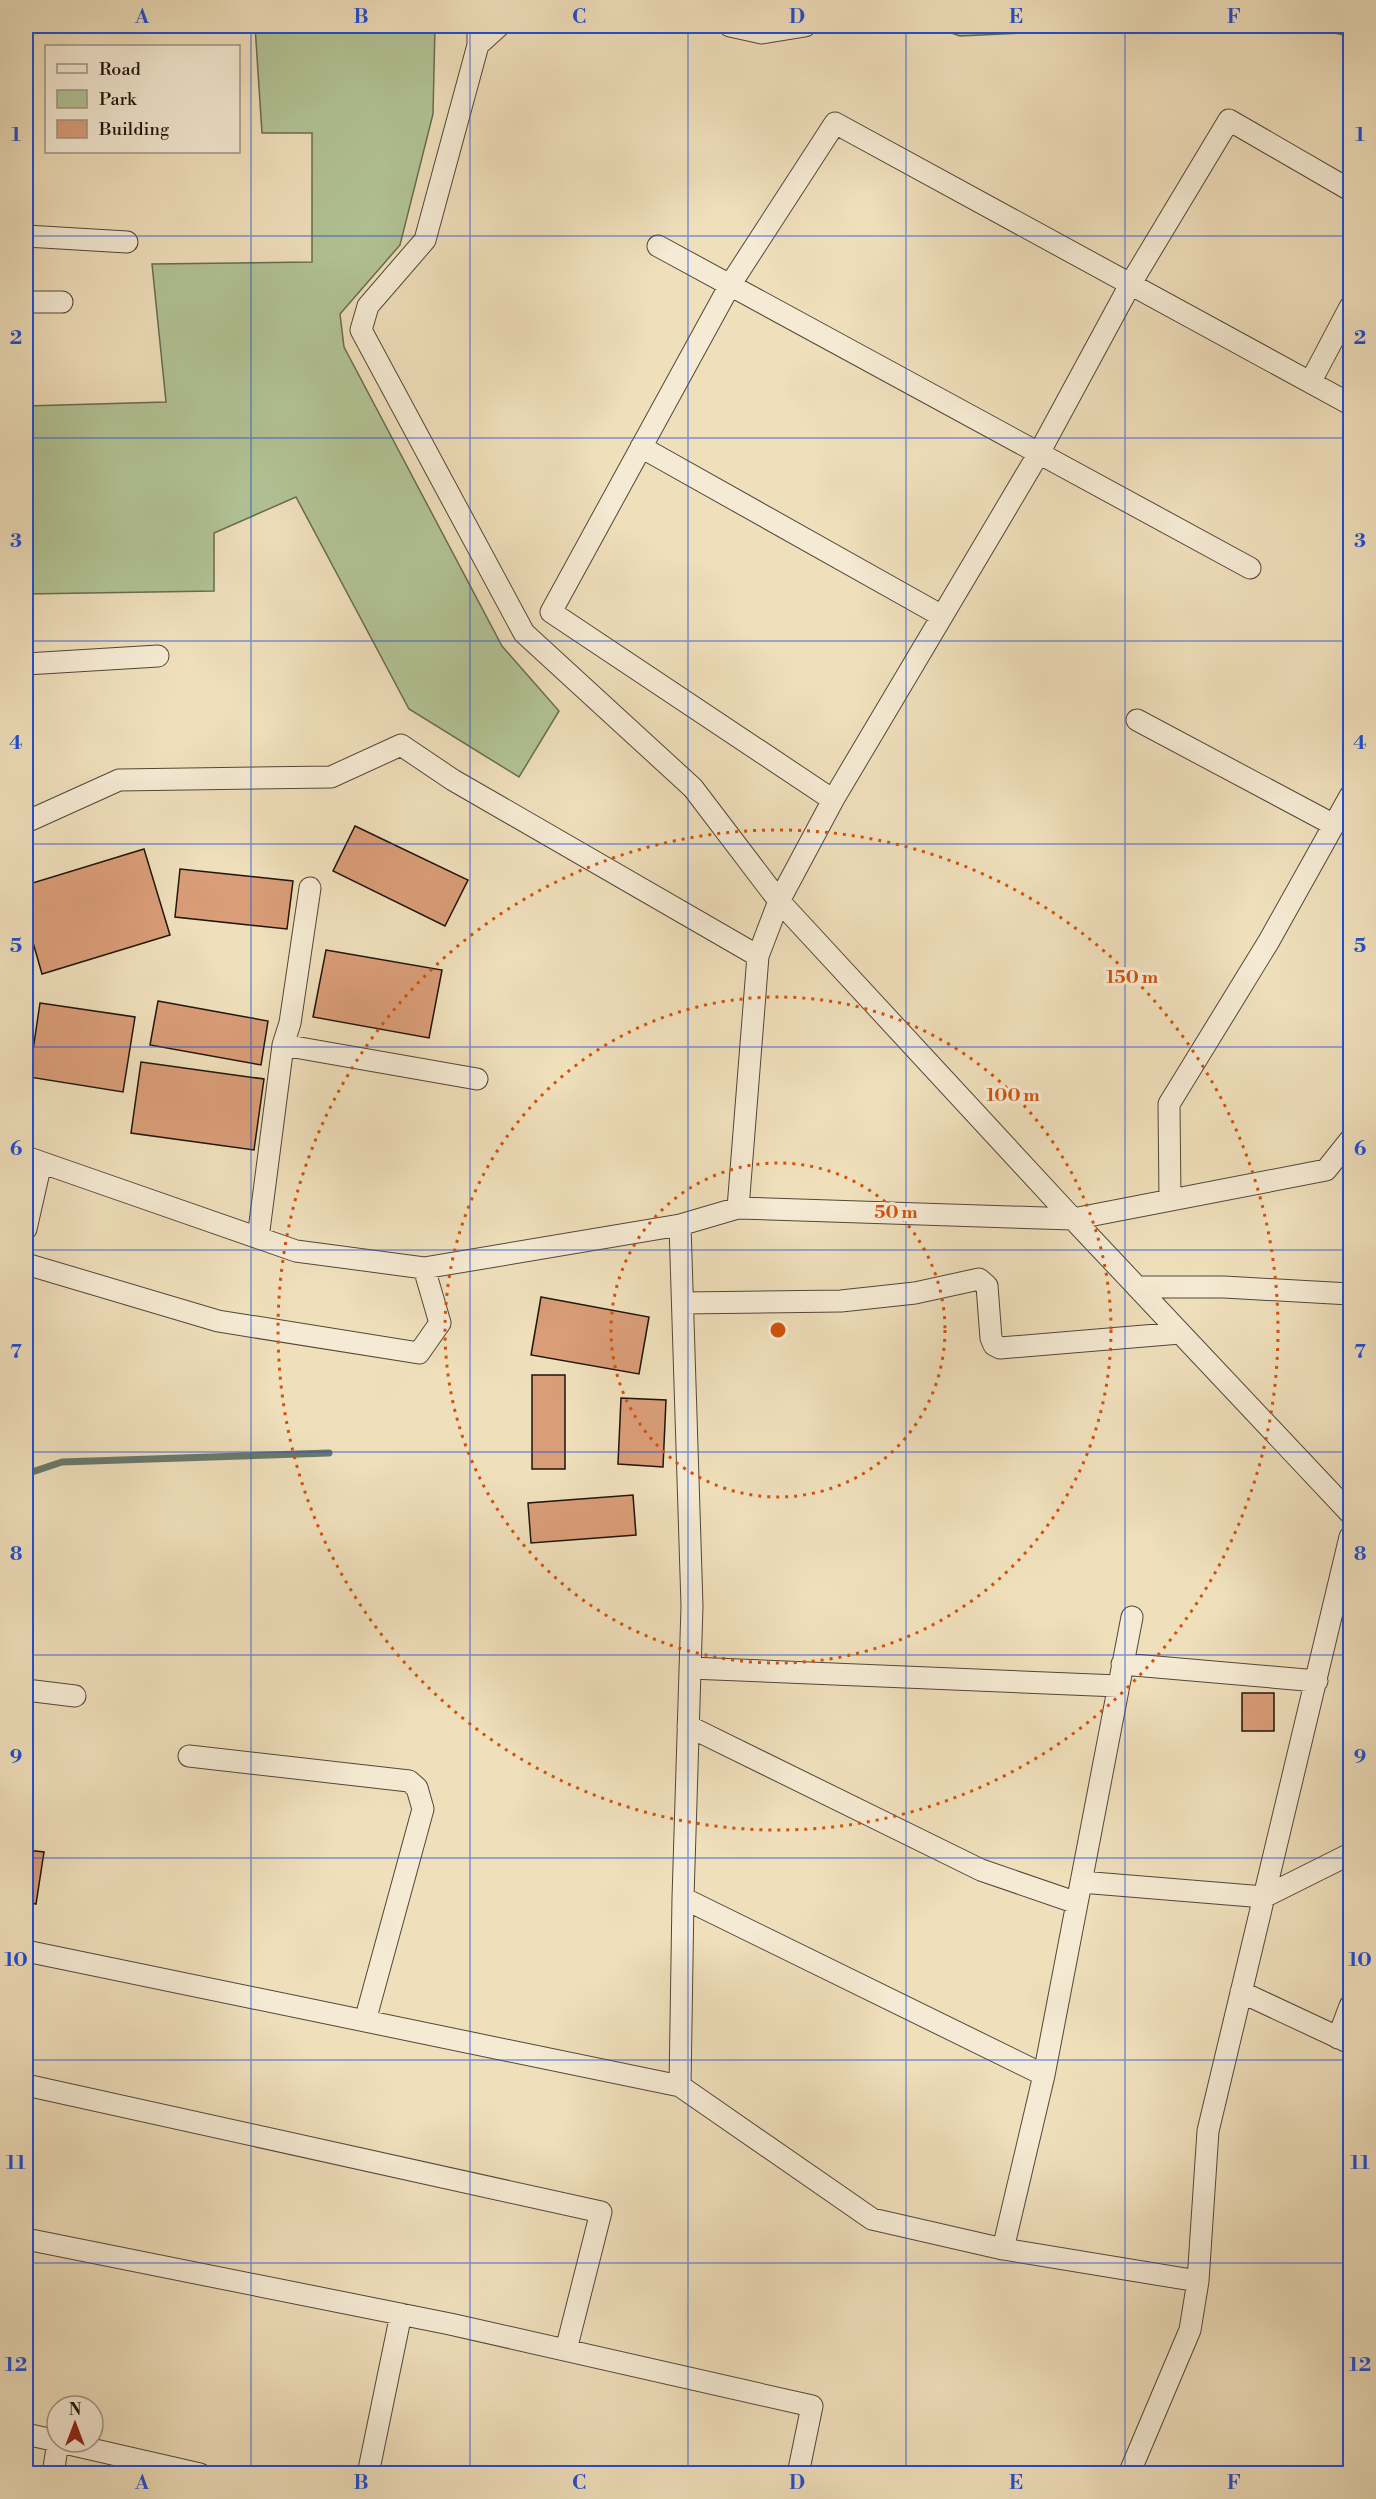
<svg xmlns="http://www.w3.org/2000/svg" width="1376" height="2499" viewBox="0 0 1376 2499" font-family="'Libre Bodoni',serif">
<rect width="100%" height="100%" fill="#efdfbb"/>
<filter id="stains"><feTurbulence type="fractalNoise" baseFrequency=".00333" numOctaves="4"/><feColorMatrix values="0 0 0 0 .2 0 0 0 0 .09 0 0 0 0 .02 0 0 0 .5 -.17"/></filter>
<radialGradient id="worn" r=".72"><stop offset=".6" stop-color="#630" stop-opacity="0"/><stop offset="1" stop-color="#630" stop-opacity=".3"/></radialGradient>
<!-- green -->
<path fill="#b2c395" stroke="#686c51" stroke-width="1.5" d="M 255,26 L 435,26 L 433,114 L 400,245 L 340,314 L 344,347 L 502,646 L 559,711 L 519,777 L 409,709 L 296,497 L 214,533 L 214,591 L 26,594 L 26,406 L 166,402 L 152,264 L 312,262 L 312,133 L 262,133 Z
M 931,26 L 1169,26 L 960,36 Z
M 1297,26 L 1350,26 L 1350,36 Z"/>
<g fill="none" stroke-linecap="round" stroke-linejoin="round">
<!-- stream -->
<path stroke="#69796b" stroke-width="7" d="M 26,1474 L 62,1462 L 329,1453"/>
</g>
<!-- building -->
<path fill="#d99d77" stroke="#1f140d" stroke-width="1.5" d="M 355,826 L 468,880 L 445,926 L 333,871 Z
M 144,849 L 170,935 L 42,974 L 26,918 L 26,885 Z
M 180,869 L 293,881 L 287,929 L 175,917 Z
M 326,950 L 442,970 L 429,1038 L 313,1017 Z
M 158,1001 L 268,1021 L 261,1065 L 150,1045 Z
M 40,1003 L 135,1017 L 123,1092 L 29,1077 Z
M 141,1062 L 264,1079 L 254,1150 L 131,1133 Z
M 541,1297 L 649,1317 L 639,1374 L 531,1355 Z
M 532,1375 L 565,1375 L 565,1469 L 532,1469 Z
M 621,1398 L 666,1400 L 663,1467 L 618,1464 Z
M 633,1495 L 636,1535 L 531,1543 L 528,1503 Z
M 1242,1693 L 1274,1693 L 1274,1731 L 1242,1731 Z
M 26,1850 L 44,1852 L 36,1904 L 26,1902 Z"/>
<g fill="none" stroke-linecap="round" stroke-linejoin="round">
<defs>
<path id="minor" d="M 478,26 L 478,45 L 425,240 L 368,306 L 361,330 L 524,633 L 693,788 L 779,901 L 1073,1219 L 1326,1170 L 1350,1140
M 730,26 L 762,33 L 805,26
M 478,45 L 499,26
M 26,236 L 127,242
M 658,246 L 1250,568
M 26,302 L 62,302
M 1311,381 L 1350,307
M 641,447 L 942,616
M 26,664 L 158,656
M 1137,720 L 1334,825
M 833,800 L 551,612 L 730,285 L 835,123 L 1350,404
M 26,822 L 119,780 L 331,777 L 401,745 L 453,780 L 758,956
M 283,1045 L 477,1079
M 26,1157 L 296,1251 L 424,1268 L 680,1225 L 738,1208 L 1073,1219 L 1350,1513
M 1170,1200 L 1169,1104 L 1269,941 L 1350,796
M 738,1208 L 758,956 L 779,901 L 833,800 L 1039,453 L 1131,283 L 1229,120 L 1350,190
M 26,1229 L 41,1163
M 258,1238 L 283,1045 L 290,1023 L 310,888
M 26,1264 L 218,1321 L 419,1353 L 440,1323 L 424,1268
M 1137,1287 L 1224,1287 L 1350,1294
M 683,1303 L 841,1301 L 915,1293 L 979,1279 L 987,1286 L 991,1338 L 994,1345 L 1000,1348 L 1180,1333
M 1122,1664 L 1317,1681
M 690,1668 L 1118,1686
M 26,1690 L 75,1696
M 688,1726 L 981,1870 L 1077,1903
M 189,1756 L 409,1781 L 417,1788 L 423,1809 L 365,2021
M 1081,1882 L 1264,1897 L 1350,1854
M 26,1951 L 680,2086 L 872,2219 L 1003,2249 L 1044,2075 L 683,1898 L 692,1606 L 680,1225
M 1241,1992 L 1350,2043
M 1338,2038 L 1350,2006
M 1044,2075 L 1132,1617
M 26,2085 L 601,2212 L 566,2350
M 680,2086 L 683,1898
M 26,2239 L 450,2324 L 812,2406 L 798,2474
M 1003,2249 L 1198,2281
M 26,2434 L 57,2441
M 60,2442 L 200,2474
M 53,2474 L 58,2442
M 368,2474 L 401,2314
M 1129,2474 L 1190,2330 L 1198,2281 L 1208,2131 L 1350,1537"/>
</defs>
<!-- minor casing -->
<use href="#minor" stroke="#534738" stroke-width="23"/>
<!-- minor -->
<use href="#minor" stroke="#f5ead3" stroke-width="21"/>
</g>
<!-- grid -->
<path fill="none" stroke="#1d4ed8" stroke-width="1.5" stroke-opacity="0.55" d="M 251,26 L 251,2474M 470,26 L 470,2474M 688,26 L 688,2474M 906,26 L 906,2474M 1125,26 L 1125,2474M 26,236 L 1350,236M 26,438 L 1350,438M 26,641 L 1350,641M 26,844 L 1350,844M 26,1047 L 1350,1047M 26,1250 L 1350,1250M 26,1452 L 1350,1452M 26,1655 L 1350,1655M 26,1858 L 1350,1858M 26,2060 L 1350,2060M 26,2263 L 1350,2263"/>
<!-- distance rings -->
<g fill="none" stroke="#d4520c" stroke-width="3" stroke-dasharray="3 6">
<circle cx="778" cy="1330" r="167"/>
<circle cx="778" cy="1330" r="333"/>
<circle cx="778" cy="1330" r="500"/>
</g>
<circle cx="778" cy="1330" r="9" fill="#d4520c" stroke="#f5ead3" stroke-width="3"/>
<g font-size="18" text-anchor="middle" font-weight="bold" fill="#d4520c" stroke="#f5ead3" stroke-width="6" stroke-linejoin="round" paint-order="stroke">
<text x="1132" y="983">150 m</text>
<text x="1013" y="1101">100 m</text>
<text x="896" y="1218">50 m</text>
</g>
<!-- margin -->
<rect width="1376" height="2499" fill="none" stroke="#efdfbb" stroke-width="66"/>
<!-- legend -->
<rect x="45" y="45" width="195" height="108" fill="#f5ead3" stroke="#9f9484" stroke-width="1.5"/>
<rect x="57" y="64" width="30" height="9" fill="#f5ead3" stroke="#9f9484" stroke-width="1.5"/>
<text x="99" y="75" font-size="18" fill="#1f140d">Road</text>
<rect x="57" y="90" width="30" height="18" fill="#b2c395" stroke="#9f9484" stroke-width="1.5"/>
<text x="99" y="105" font-size="18" fill="#1f140d">Park</text>
<rect x="57" y="120" width="30" height="18" fill="#d99d77" stroke="#9f9484" stroke-width="1.5"/>
<text x="99" y="135" font-size="18" fill="#1f140d">Building</text>
<!-- north arrow -->
<g transform="translate(75 2424)"><circle r="28" fill="#f5ead3" stroke="#9f9484" stroke-width="1.5"/>
<path d="M0-4.5L10 22L0 15L-10 22Z" fill="#8f2418"/>
<text y="-9" font-size="16" font-weight="bold" text-anchor="middle" fill="#1f140d">N</text>
</g>
<rect x="33" y="33" width="1310" height="2433" fill="none" stroke="#1d4ed8" stroke-width="2"/>
<g font-size="20" text-anchor="middle" font-weight="bold" fill="#1d4ed8">
<text x="142" y="23">A</text>
<text x="361" y="23">B</text>
<text x="579" y="23">C</text>
<text x="797" y="23">D</text>
<text x="1016" y="23">E</text>
<text x="1234" y="23">F</text>
<text x="16" y="141">1</text>
<text x="1360" y="141">1</text>
<text x="16" y="344">2</text>
<text x="1360" y="344">2</text>
<text x="16" y="547">3</text>
<text x="1360" y="547">3</text>
<text x="16" y="749">4</text>
<text x="1360" y="749">4</text>
<text x="16" y="952">5</text>
<text x="1360" y="952">5</text>
<text x="16" y="1155">6</text>
<text x="1360" y="1155">6</text>
<text x="16" y="1358">7</text>
<text x="1360" y="1358">7</text>
<text x="16" y="1560">8</text>
<text x="1360" y="1560">8</text>
<text x="16" y="1763">9</text>
<text x="1360" y="1763">9</text>
<text x="16" y="1966">10</text>
<text x="1360" y="1966">10</text>
<text x="16" y="2169">11</text>
<text x="1360" y="2169">11</text>
<text x="16" y="2371">12</text>
<text x="1360" y="2371">12</text>
<text x="142" y="2489">A</text>
<text x="361" y="2489">B</text>
<text x="579" y="2489">C</text>
<text x="797" y="2489">D</text>
<text x="1016" y="2489">E</text>
<text x="1234" y="2489">F</text>
</g>
<rect width="100%" height="100%" filter="url(#stains)"/>
<rect width="100%" height="100%" fill="url(#worn)"/>
</svg>
